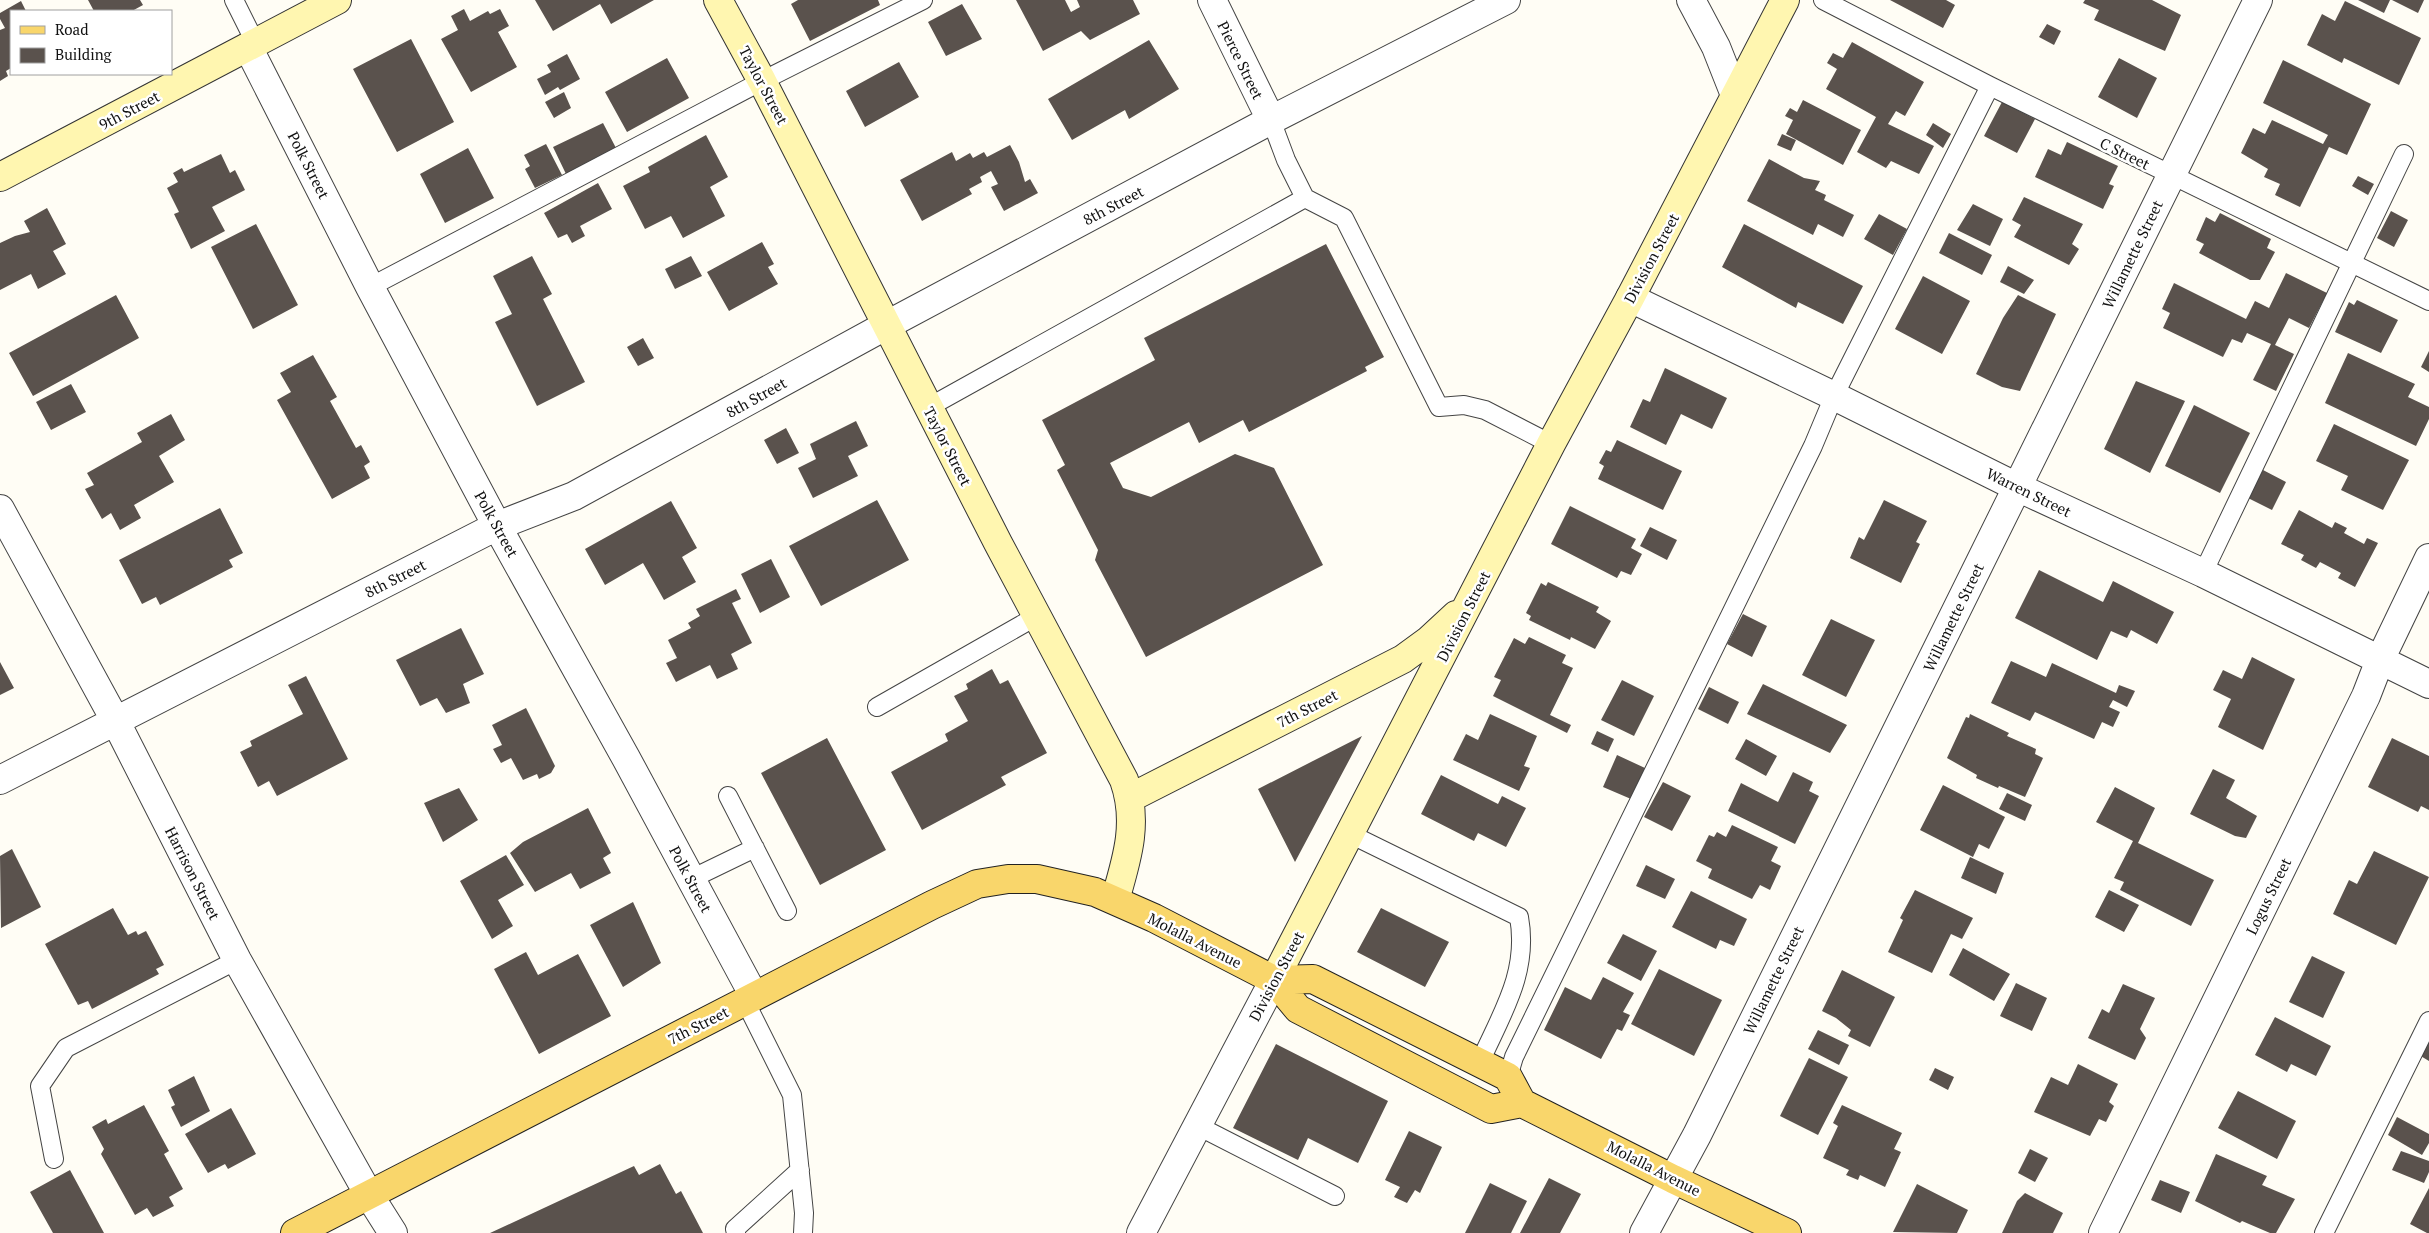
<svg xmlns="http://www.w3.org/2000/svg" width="2429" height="1233" viewBox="0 0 2429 1233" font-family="'PT Serif',serif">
<rect width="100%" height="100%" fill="#fffdf5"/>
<!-- building -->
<path fill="#5a524d" d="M 88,0 L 140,0 L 143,5 L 132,11 L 94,11 Z
M 535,0 L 654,0 L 611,24 L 600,4 L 553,31 Z
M 798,0 L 878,0 L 880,5 L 810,41 L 791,4 Z
M 1016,0 L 1065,0 L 1071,12 L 1080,7 L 1077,0 L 1133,0 L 1140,14 L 1090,40 L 1081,31 L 1043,51 Z
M 1890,0 L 1946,0 L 1955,5 L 1943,28 Z
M 2085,0 L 2152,0 L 2181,15 L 2165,51 L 2094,20 L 2099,10 L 2083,3 Z
M 2358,0 L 2390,0 L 2384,13 Z
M 2392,0 L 2424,0 L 2418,13 Z
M 21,1 L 26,11 L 11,11 L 11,68 L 6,71 L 8,76 L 0,81 L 0,30 L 5,28 L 0,19 L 0,13 Z
M 2345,1 L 2421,38 L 2399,85 L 2344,58 L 2342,63 L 2307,45 L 2322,14 L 2335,21 Z
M 962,4 L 982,39 L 946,56 L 928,22 Z
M 464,9 L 470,21 L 488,11 L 490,14 L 500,9 L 509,26 L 498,32 L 517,67 L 471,92 L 441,39 L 458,30 L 451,16 Z
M 2047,24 L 2061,31 L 2054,45 L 2039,37 Z
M 411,39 L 454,122 L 397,152 L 353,69 Z
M 1149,40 L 1179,89 L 1129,119 L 1125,110 L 1072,140 L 1048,99 Z
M 1852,42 L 1924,82 L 1905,116 L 1896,111 L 1888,124 L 1934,146 L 1919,174 L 1891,161 L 1886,168 L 1857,152 L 1876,117 L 1826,89 L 1837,69 L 1827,63 L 1833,53 L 1843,58 Z
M 567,54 L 580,79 L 560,90 L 558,87 L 545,95 L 537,79 L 551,72 L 547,65 Z
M 667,58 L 689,98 L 627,132 L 605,92 Z
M 2119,58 L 2157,78 L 2137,118 L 2098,97 Z
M 2283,60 L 2371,104 L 2347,155 L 2329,147 L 2300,207 L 2275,195 L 2280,184 L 2264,177 L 2268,169 L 2241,153 L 2253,128 L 2265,134 L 2272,120 L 2323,144 L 2328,135 L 2263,103 Z
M 899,62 L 919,97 L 865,127 L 846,91 Z
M 564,92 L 571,108 L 554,118 L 545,102 Z
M 1803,100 L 1861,130 L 1843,165 L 1786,134 L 1793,120 L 1785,116 L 1790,108 L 1797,112 Z
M 2002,102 L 2035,119 L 2017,153 L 1984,136 Z
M 603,123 L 616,148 L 566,174 L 553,147 Z
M 1933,123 L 1951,134 L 1943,148 L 1926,135 Z
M 1782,134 L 1796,140 L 1791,151 L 1777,145 Z
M 706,135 L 728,177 L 710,187 L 725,216 L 683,238 L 671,216 L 645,229 L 623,186 L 650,172 L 648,167 Z
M 2067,142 L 2118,166 L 2109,184 L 2114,186 L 2103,209 L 2035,177 L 2048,149 L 2061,155 Z
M 546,144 L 562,175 L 535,188 L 525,169 L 530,166 L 524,155 Z
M 1010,145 L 1019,162 L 1025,182 L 1030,179 L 1038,193 L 1004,211 L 991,187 L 998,184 L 991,171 L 980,177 L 982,182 L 969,189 L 972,194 L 922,221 L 900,180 L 952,152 L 956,161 L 970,153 L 973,158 L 984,152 L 987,157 Z
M 468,148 L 494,198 L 445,223 L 420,174 Z
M 221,154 L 230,173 L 235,170 L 245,190 L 212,207 L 225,231 L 191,249 L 174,214 L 179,212 L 167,188 L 178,182 L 173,173 L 182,168 L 184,172 Z
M 1769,159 L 1804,178 L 1820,181 L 1815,190 L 1826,195 L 1824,200 L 1854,215 L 1843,237 L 1818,224 L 1813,235 L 1747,201 Z
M 2358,176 L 2374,184 L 2368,195 L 2352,186 Z
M 598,183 L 612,209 L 580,226 L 585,236 L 572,243 L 567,234 L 558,238 L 544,213 Z
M 2024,197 L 2083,224 L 2072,244 L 2079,249 L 2069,265 L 2014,237 L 2021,225 L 2012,220 Z
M 1973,204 L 2003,219 L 1990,246 L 1957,230 Z
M 47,208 L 66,244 L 53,251 L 66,274 L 38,289 L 31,274 L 0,290 L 0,243 L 15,236 L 30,232 L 24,221 Z
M 2391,211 L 2408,220 L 2394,247 L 2377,238 Z
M 2220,213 L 2271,239 L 2267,248 L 2275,252 L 2260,280 L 2250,280 L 2199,253 L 2204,244 L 2196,240 L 2206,217 L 2215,222 Z
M 1879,214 L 1907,229 L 1893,255 L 1864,239 Z
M 256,224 L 298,305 L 253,329 L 211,247 Z
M 1744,224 L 1863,286 L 1843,324 L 1798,302 L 1796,308 L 1722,267 Z
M 1949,233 L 1992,255 L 1982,275 L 1939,253 Z
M 762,242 L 774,264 L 768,267 L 778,284 L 729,311 L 707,272 Z
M 1326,244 L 1384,357 L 1365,367 L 1367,371 L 1249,432 L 1243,420 L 1199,443 L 1189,422 L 1110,463 L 1123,488 L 1151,497 L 1235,454 L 1274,468 L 1323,565 L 1146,657 L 1095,560 L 1098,550 L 1057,470 L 1065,465 L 1042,420 L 1155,360 L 1144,338 Z
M 532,256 L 552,294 L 543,299 L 585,382 L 537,406 L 495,322 L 512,314 L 493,276 Z
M 691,256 L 702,276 L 675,289 L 665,269 Z
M 2008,266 L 2034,280 L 2024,294 L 2000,282 Z
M 2286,273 L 2327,293 L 2309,328 L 2289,318 L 2275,345 L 2294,354 L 2276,391 L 2253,380 L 2271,344 L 2247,333 L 2242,343 L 2232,339 L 2223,357 L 2163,328 L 2170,313 L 2162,309 L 2174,283 L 2246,319 L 2255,301 L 2269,308 Z
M 1923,276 L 1970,301 L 1942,354 L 1895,329 Z
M 116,295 L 139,338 L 33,396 L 9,353 Z
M 2018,295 L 2056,314 L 2020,391 L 2002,387 L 1976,374 L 2003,318 Z
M 2357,300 L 2398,320 L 2381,353 L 2335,332 L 2349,302 L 2354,305 Z
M 643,338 L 654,358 L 638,366 L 627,347 Z
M 2429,351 L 2429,372 L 2421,367 Z
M 2348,353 L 2415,384 L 2408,397 L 2429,407 L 2429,419 L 2416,446 L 2325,403 Z
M 313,355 L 337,397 L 330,401 L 356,448 L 361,445 L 370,462 L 364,466 L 370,478 L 332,499 L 277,400 L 291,392 L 280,373 Z
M 1665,368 L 1727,398 L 1712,429 L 1681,414 L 1666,445 L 1630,427 L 1643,399 L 1650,402 Z
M 2136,381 L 2185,401 L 2150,473 L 2104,449 Z
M 71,384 L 86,412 L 51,430 L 36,402 Z
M 2194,405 L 2250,433 L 2220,493 L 2165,466 Z
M 171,414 L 185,440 L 159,456 L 174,482 L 134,505 L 141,518 L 120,530 L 111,513 L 102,519 L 85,489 L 94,485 L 87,473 L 142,442 L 137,433 Z
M 856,421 L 868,446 L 848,456 L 858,476 L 813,498 L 798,468 L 816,459 L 810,444 Z
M 2334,424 L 2409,460 L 2383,510 L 2341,490 L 2348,476 L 2316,461 Z
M 786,428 L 799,453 L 777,464 L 764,440 Z
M 1617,440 L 1682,471 L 1663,510 L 1598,479 L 1604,466 L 1599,463 L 1606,450 L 1611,452 Z
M 2263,470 L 2286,482 L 2272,510 L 2248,498 Z
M 877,500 L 909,560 L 821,606 L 789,546 Z
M 1884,500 L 1927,521 L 1916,542 L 1920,544 L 1901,583 L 1850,558 L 1859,537 L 1864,540 Z
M 671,501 L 697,548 L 682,557 L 696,582 L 664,600 L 643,563 L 605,585 L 585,549 Z
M 1570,506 L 1636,539 L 1631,548 L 1642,554 L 1631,575 L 1621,571 L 1617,578 L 1551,544 Z
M 220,508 L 243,553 L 229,560 L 233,567 L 160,605 L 156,597 L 142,604 L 119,560 Z
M 2299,510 L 2332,528 L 2335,522 L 2347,528 L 2344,533 L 2364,544 L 2367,538 L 2378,543 L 2355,587 L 2338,578 L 2341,573 L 2320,562 L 2316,568 L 2301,560 L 2304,555 L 2281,544 Z
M 1650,527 L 1677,540 L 1667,560 L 1640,546 Z
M 771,559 L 790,597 L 760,613 L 741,574 Z
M 2039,570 L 2103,602 L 2113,581 L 2174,612 L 2157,644 L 2131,630 L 2127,638 L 2111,631 L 2097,660 L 2015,618 Z
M 1548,582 L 1599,607 L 1596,612 L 1611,621 L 1595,649 L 1571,637 L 1570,640 L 1529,620 L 1531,616 L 1526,613 L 1541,583 L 1546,586 Z
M 736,589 L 741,599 L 732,603 L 752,643 L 731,654 L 738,669 L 717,679 L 710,665 L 676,682 L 666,663 L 677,658 L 668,640 L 691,628 L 688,623 L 700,616 L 696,609 Z
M 1743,614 L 1767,626 L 1752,657 L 1727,644 Z
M 1831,619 L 1875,640 L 1846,697 L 1802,675 Z
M 461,628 L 484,674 L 463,684 L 470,703 L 446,713 L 437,698 L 420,706 L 396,660 Z
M 1529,637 L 1566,655 L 1562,663 L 1573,668 L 1550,715 L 1571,725 L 1567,733 L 1493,696 L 1501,680 L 1494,677 L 1514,638 L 1525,644 Z
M 2252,657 L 2295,679 L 2263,750 L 2218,727 L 2231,699 L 2213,690 L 2223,670 L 2242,679 Z
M 2011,661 L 2046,677 L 2052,663 L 2116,693 L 2119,685 L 2135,691 L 2127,707 L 2113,700 L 2109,707 L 2120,712 L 2113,727 L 2102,722 L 2094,739 L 2035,712 L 2030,721 L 1991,703 Z
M 0,662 L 14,688 L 0,695 Z
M 992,669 L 1000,684 L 1008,680 L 1047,753 L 1001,777 L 1006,785 L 922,830 L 891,772 L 948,741 L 945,734 L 968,721 L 954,696 L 968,689 L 966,684 Z
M 306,676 L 348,759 L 277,796 L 269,781 L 258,787 L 240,752 L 252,746 L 250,741 L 303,714 L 288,685 Z
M 1622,680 L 1654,696 L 1634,736 L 1601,720 Z
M 1763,684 L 1847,725 L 1830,753 L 1747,714 Z
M 1709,687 L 1739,702 L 1728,724 L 1698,709 Z
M 526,708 L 555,766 L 551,773 L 539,779 L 537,774 L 523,780 L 511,758 L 501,763 L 493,749 L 502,745 L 492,725 Z
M 1490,714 L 1537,736 L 1524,766 L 1530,768 L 1519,791 L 1453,760 L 1466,734 L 1478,740 Z
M 1970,714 L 2009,733 L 2007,736 L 2036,749 L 2035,754 L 2043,758 L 2025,797 L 1999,786 L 1998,788 L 1976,778 L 1977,775 L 1947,758 L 1966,717 L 1969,718 Z
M 1597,731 L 1614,739 L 1608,752 L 1591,744 Z
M 1362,736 L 1295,862 L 1258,789 Z
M 827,738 L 886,850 L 820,885 L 761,773 Z
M 2392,738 L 2429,756 L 2429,810 L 2421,806 L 2418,812 L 2368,787 Z
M 1746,739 L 1777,756 L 1766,776 L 1735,759 Z
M 1617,755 L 1645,768 L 1631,799 L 1603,787 Z
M 2213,769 L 2235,780 L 2226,798 L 2257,816 L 2246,838 L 2235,836 L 2190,814 Z
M 1793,772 L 1813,782 L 1809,791 L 1819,796 L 1795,844 L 1728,811 L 1741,783 L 1778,802 Z
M 1441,775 L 1498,804 L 1502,796 L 1526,808 L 1506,847 L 1478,833 L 1474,841 L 1421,814 Z
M 1663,782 L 1691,796 L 1672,831 L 1644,817 Z
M 1943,785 L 2005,817 L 1989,849 L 1979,844 L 1973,857 L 1920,830 Z
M 2115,787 L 2155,808 L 2138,843 L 2214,880 L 2191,926 L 2120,890 L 2124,882 L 2114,878 L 2133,841 L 2096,822 Z
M 459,788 L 478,820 L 443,842 L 424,803 Z
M 2007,793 L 2032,805 L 2025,821 L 1999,809 Z
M 588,808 L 611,853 L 603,858 L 611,873 L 580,889 L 571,873 L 535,892 L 510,853 L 523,842 Z
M 1732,825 L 1778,847 L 1771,861 L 1781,866 L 1770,890 L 1760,885 L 1752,899 L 1708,878 L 1712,869 L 1696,861 L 1709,835 L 1714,837 L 1717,832 L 1726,837 Z
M 12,849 L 41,907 L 1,928 L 0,856 Z
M 2374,851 L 2429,877 L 2396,945 L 2333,914 L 2349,880 L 2357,884 Z
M 506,855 L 524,885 L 498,900 L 513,926 L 492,939 L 460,881 Z
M 1970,857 L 2004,873 L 1996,894 L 1961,878 Z
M 1646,865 L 1675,879 L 1665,899 L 1636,886 Z
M 1915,890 L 1973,918 L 1962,939 L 1951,934 L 1932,973 L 1888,952 L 1903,920 L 1900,918 Z
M 2109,890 L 2139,905 L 2124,932 L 2095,917 Z
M 1691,891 L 1747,919 L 1734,946 L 1720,940 L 1716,949 L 1672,927 Z
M 633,902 L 661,963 L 623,987 L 590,925 Z
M 113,908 L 128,935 L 136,931 L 138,935 L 146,931 L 164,965 L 156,969 L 159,974 L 92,1009 L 88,1001 L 78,1005 L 45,944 Z
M 1381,908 L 1449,942 L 1425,987 L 1357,952 Z
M 1623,934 L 1657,951 L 1641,981 L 1607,963 Z
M 1963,948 L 2010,974 L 1994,1001 L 1949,975 Z
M 526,952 L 538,975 L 578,954 L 611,1016 L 539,1054 L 494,969 Z
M 2312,956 L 2345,972 L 2323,1018 L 2289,1002 Z
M 1659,969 L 1722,1000 L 1694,1056 L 1631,1024 Z
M 1842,970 L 1895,997 L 1870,1047 L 1848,1036 L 1851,1030 L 1836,1018 L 1822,1011 Z
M 1603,977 L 1634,993 L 1623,1012 L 1630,1015 L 1622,1031 L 1617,1029 L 1601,1059 L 1544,1030 L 1565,987 L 1591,1000 Z
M 2016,983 L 2047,998 L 2032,1031 L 2000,1016 Z
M 2123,984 L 2155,998 L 2140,1029 L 2146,1038 L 2135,1060 L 2088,1038 L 2102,1009 L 2109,1013 Z
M 2275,1017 L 2331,1046 L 2316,1076 L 2291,1064 L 2287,1072 L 2255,1055 Z
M 1818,1030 L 1849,1045 L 1839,1065 L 1808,1049 Z
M 2429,1036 L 2429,1061 L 2419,1055 Z
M 1276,1044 L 1388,1101 L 1358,1163 L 1308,1138 L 1298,1160 L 1233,1128 Z
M 1809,1058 L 1848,1077 L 1818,1135 L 1780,1116 Z
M 2078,1064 L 2118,1084 L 2109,1102 L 2114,1106 L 2106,1122 L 2099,1119 L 2090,1136 L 2034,1112 L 2051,1077 L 2068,1085 Z
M 1935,1068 L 1954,1077 L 1948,1090 L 1929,1080 Z
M 194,1076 L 210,1111 L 181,1127 L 171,1107 L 175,1105 L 168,1090 Z
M 2238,1091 L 2296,1121 L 2277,1159 L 2218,1128 Z
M 144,1105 L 169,1151 L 164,1154 L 183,1189 L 169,1197 L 174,1206 L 153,1217 L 147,1208 L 135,1215 L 101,1154 L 104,1149 L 92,1127 L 106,1119 L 108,1124 Z
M 1842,1105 L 1902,1133 L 1894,1149 L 1901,1152 L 1885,1187 L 1860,1175 L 1858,1180 L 1846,1175 L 1849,1170 L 1823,1158 L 1838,1126 L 1833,1123 Z
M 231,1108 L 256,1154 L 228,1169 L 225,1164 L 208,1173 L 185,1134 Z
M 2397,1117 L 2429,1134 L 2429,1143 L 2422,1155 L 2388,1135 Z
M 1409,1131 L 1442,1147 L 1420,1193 L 1415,1190 L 1407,1203 L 1394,1197 L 1400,1187 L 1385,1180 Z
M 2030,1149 L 2048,1158 L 2035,1182 L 2018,1173 Z
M 2401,1151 L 2429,1161 L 2429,1172 L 2424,1183 L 2392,1170 Z
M 2216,1154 L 2267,1176 L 2262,1185 L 2295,1199 L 2276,1233 L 2270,1233 L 2242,1221 L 2240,1223 L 2195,1201 Z
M 660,1164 L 676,1194 L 681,1191 L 703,1233 L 490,1233 L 634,1166 L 639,1175 Z
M 70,1170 L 104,1233 L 53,1233 L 30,1192 Z
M 1549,1178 L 1581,1194 L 1560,1233 L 1520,1233 Z
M 2160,1180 L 2190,1192 L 2181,1213 L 2151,1200 Z
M 1490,1183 L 1527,1201 L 1511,1233 L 1465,1233 Z
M 1917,1184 L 1968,1210 L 1957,1233 L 1893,1232 Z
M 2429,1188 L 2429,1233 L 2427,1233 L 2410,1224 Z
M 2025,1193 L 2063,1213 L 2053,1233 L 2002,1233 L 2017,1201 Z"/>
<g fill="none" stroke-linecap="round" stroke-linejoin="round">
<defs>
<path id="lane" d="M 234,0 L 255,42
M 1823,0 L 1990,86 L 2429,301
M 1271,120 L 1286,160 L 1305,198 L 1344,218 L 1439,407 L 1464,405 L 1485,410 L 1551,444
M 370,287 L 762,81 L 923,0
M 929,407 L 1305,198
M 2203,573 L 2404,154
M 877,707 L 1037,616
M 728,796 L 787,911
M 1350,834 L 1519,917 C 1529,972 1502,1013 1480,1062
M 691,879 L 755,848
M 745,1001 L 792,1095 L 804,1213 L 803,1233
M 1508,1077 L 1514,1057 L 1813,446 L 1834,396 L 1990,86
M 1198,1126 L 1335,1196
M 54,1159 L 40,1086 L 66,1048 L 237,960
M 736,1233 L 735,1229 L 800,1170
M 2324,1233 L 2429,1021"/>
<path id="street" d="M 1212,0 L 1271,120
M 1691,0 L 1716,47 L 1735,95
M 248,47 L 370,287 L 497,526 L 626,758 L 754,996
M 1630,298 L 1834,396 L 2017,487 L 2203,573 L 2429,684
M 0,509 L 115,720 L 237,960 L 369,1195 L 393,1233
M 0,780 L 497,526 L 574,496 L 887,325 L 1271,120 L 1506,0
M 1141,1233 L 1274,980
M 1644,1233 L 1697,1135 L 2258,0
M 2103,1233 L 2366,696 L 2380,660 L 2429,558"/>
<path id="secondary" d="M 718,0 L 762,81 L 998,543 L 1124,780 C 1139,822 1127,859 1115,900
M 0,177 L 337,0
M 1130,798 L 1403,659 L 1429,640 L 1456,615
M 1274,980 L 1551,444 L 1630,298 L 1785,0"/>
<path id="primary" d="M 1274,980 L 1313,979 L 1508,1077 L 1522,1103 L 1673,1179 L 1787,1233
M 295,1233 L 932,905 L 977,884 L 1008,879 L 1037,879 L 1095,892 L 1154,918 L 1274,980 L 1298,1009 L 1491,1109 L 1522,1103"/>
</defs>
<!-- lane casing -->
<use href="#lane" stroke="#444" stroke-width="20"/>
<!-- street casing -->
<use href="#street" stroke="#444" stroke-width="30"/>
<!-- secondary casing -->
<use href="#secondary" stroke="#333" stroke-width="30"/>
<!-- primary casing -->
<use href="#primary" stroke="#222" stroke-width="30"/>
<!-- lane -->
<use href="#lane" stroke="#fff" stroke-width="18"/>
<!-- street -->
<use href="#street" stroke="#fff" stroke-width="28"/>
<!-- secondary -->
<use href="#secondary" stroke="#fff6b0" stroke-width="28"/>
<!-- primary -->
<use href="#primary" stroke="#f9d66b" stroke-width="28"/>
</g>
<g text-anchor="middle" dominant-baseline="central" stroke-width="5" stroke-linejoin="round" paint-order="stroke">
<!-- street labels -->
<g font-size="15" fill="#111" stroke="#fff">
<text transform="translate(1241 60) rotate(64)">Pierce Street</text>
<text transform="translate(764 85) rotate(62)">Taylor Street</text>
<text transform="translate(129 110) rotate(-28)">9th Street</text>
<text transform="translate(2125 153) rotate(26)">C Street</text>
<text transform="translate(309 165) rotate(63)">Polk Street</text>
<text transform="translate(1113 205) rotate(-28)">8th Street</text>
<text transform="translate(2132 254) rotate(-64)">Willamette Street</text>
<text transform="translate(1651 258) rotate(-62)">Division Street</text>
<text transform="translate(756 397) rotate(-29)">8th Street</text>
<text transform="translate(948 446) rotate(63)">Taylor Street</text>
<text transform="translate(2029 492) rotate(26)">Warren Street</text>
<text transform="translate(497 524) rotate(61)">Polk Street</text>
<text transform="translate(395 578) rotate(-27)">8th Street</text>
<text transform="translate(1463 616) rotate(-63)">Division Street</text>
<text transform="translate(1953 617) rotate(-64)">Willamette Street</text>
<text transform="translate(1307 708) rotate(-27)">7th Street</text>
<text transform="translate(193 873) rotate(63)">Harrison Street</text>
<text transform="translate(691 879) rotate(62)">Polk Street</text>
<text transform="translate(2268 896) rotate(-64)">Logus Street</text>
<text transform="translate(1195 940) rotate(27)">Molalla Avenue</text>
<text transform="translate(1276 976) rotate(-62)">Division Street</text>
<text transform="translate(1773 980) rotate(-64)">Willamette Street</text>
<text transform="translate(698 1025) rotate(-27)">7th Street</text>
<text transform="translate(1654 1168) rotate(27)">Molalla Avenue</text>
</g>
</g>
<!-- legend -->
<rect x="10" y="10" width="162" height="65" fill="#ffffff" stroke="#a0a0a0"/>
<rect x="20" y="26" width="25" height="8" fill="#f9d66b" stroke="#a0a0a0"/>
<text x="55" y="35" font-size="15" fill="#111111">Road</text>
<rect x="20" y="48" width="25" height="15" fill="#5a524d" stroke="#a0a0a0"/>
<text x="55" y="60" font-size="15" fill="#111111">Building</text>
</svg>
